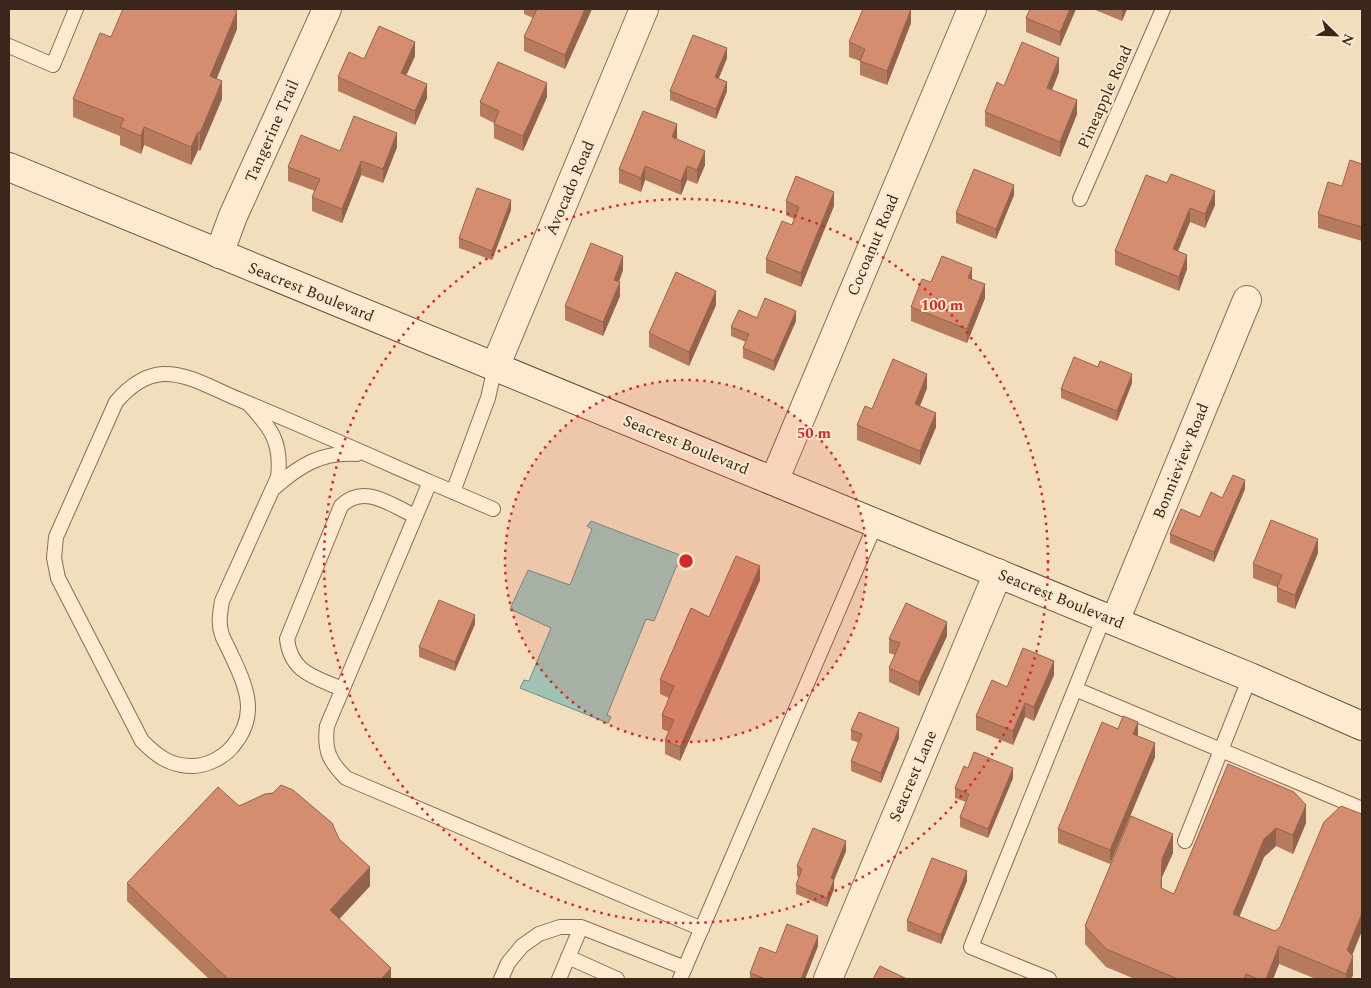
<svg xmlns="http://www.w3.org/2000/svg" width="1371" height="988" viewBox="0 0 1371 988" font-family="Spectral,serif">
<rect width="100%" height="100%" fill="#f2ddbd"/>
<!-- water -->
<path fill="#a1c3b5" stroke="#689283" d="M 591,521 L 685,557 L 681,567 L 677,565 L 654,621 L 646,619 L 607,715 L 611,717 L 608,723 L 520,688 L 524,680 L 529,681 L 551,628 L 510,609 L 528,570 L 570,585 L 592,529 L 587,526 Z"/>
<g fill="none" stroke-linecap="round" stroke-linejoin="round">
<defs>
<path id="lane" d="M 9,46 L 53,65 L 76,9
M 1080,199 L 1163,9
M 248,403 C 271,428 282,442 278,477 L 222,601 C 220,613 218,624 222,635 C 224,641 228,647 230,652 C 246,686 260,715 232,747 C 223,758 206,766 192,766 C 170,766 157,756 142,741 L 58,578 L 54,558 L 56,537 L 116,402 C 128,388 144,375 163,374 C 189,373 215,390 238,399 C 303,426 366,454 430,482
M 274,488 C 299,466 322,451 357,454
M 453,492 L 488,398 L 495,367
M 493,509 L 430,482 L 327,726 C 324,750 329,761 346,778 L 702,929
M 342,689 C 315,677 291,673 287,639 L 341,506 C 364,483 391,505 415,516
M 1075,689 L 1362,809
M 1185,841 L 1250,677
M 568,957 L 617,979
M 501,979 L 508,963 L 522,946 L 539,934 L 560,927 L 581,927 L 685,968
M 559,979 L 581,927
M 680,979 L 876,523
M 1049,979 L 971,947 L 1104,617"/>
<path id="street" d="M 219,254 L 233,216 L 327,9
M 495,367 L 644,9
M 774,481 L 972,9
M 1115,621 L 1247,300
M 828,979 L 998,573"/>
<path id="secondary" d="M 9,167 L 1250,677 L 1362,726"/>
</defs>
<!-- lane casing -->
<use href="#lane" stroke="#8c6c54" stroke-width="16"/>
<!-- street casing -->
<use href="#street" stroke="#8c6c54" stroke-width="30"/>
<!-- secondary casing -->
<use href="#secondary" stroke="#6d4d38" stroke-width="30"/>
<!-- lane -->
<use href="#lane" stroke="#fcebd1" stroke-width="14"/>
<!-- street -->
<use href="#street" stroke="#fcebd1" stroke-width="28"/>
<!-- secondary -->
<use href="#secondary" stroke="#fcebd1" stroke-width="28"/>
</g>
<!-- wall -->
<path fill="#b67a5f" d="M 524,9 L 592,9 L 565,69 L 524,51 L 524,37 L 533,18 L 524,14 Z
M 1030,9 L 1076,9 L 1060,46 L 1026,32 L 1026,18 Z
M 1093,9 L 1127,9 L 1122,21 Z
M 911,23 L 887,85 L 860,75 L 860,61 L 849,57 L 849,42 Z
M 237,29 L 216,79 L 222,99 L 200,151 L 198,150 L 191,165 L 144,145 L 141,154 L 120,145 L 120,136 L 73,117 L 73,99 L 111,37 Z
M 415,56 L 406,75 L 427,98 L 415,125 L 338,91 L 338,77 L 364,59 Z
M 727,58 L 719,78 L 727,91 L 716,119 L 670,100 L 670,91 Z
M 1059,72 L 1052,90 L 1077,114 L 1060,157 L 985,126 L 985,112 L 1004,86 Z
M 547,97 L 523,151 L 494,138 L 494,123 L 480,116 L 480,102 Z
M 676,139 L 705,165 L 697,184 L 687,180 L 681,195 L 645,180 L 641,192 L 619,183 L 619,169 Z
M 397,147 L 383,183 L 361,175 L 342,223 L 312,211 L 312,197 L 315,191 L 288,181 L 288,167 L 340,151 Z
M 1362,164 L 1362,241 L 1318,228 L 1318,214 L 1342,186 Z
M 1146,175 L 1215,205 L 1205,228 L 1190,222 L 1178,251 L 1187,269 L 1179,291 L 1115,265 L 1115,251 Z
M 1014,195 L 996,239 L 956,223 L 956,213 Z
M 786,201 L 834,206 L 801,287 L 766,273 L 766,259 L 792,225 L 794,219 L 786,215 Z
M 511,210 L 492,260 L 459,248 L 459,238 Z
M 623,270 L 619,282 L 620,296 L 603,336 L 565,320 L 565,306 Z
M 972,279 L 985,298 L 967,343 L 911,321 L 911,307 L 931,282 Z
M 716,305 L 689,366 L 649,347 L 649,333 Z
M 796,321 L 774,371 L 743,358 L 743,348 L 746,342 L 731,336 L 731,327 Z
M 1132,383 L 1117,421 L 1061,398 L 1061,389 Z
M 927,388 L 920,406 L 936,427 L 920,465 L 857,440 L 857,425 L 872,409 Z
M 1245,489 L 1214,562 L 1170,543 L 1170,534 L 1200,517 L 1222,498 Z
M 1318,553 L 1295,609 L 1277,602 L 1277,587 L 1253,578 L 1253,564 Z
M 760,580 L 680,761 L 665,754 L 665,740 L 669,732 L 662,729 L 662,715 L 669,698 L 660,694 L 660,680 L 709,617 Z
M 475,624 L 455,671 L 419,657 L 419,647 Z
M 947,636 L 919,696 L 889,682 L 889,668 L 895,655 L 889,653 L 889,639 Z
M 1054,675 L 1034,721 L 1025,717 L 1013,745 L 976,730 L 976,716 L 1007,687 Z
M 1118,729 L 1138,736 L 1155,757 L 1110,864 L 1058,843 L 1058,829 Z
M 851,730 L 899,738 L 881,783 L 851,771 L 851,761 L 859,743 L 851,740 Z
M 1228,764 L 1306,823 L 1293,854 L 1276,846 L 1264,857 L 1239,917 L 1275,931 L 1352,955 L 1353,975 L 1351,979 L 1316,979 L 1279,964 L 1273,979 L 1135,979 L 1106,967 L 1085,944 L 1085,926 L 1173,853 L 1162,877 L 1162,889 L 1174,894 Z
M 1013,778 L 988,838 L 960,827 L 960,817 L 966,802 L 955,798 L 955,788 Z
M 273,793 L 339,839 L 370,886 L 339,919 L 391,979 L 209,979 L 127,901 L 127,883 L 239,806 Z
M 846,851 L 834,880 L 834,889 L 827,907 L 796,894 L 796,885 L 799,877 L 797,876 L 797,866 Z
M 967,881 L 941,944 L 907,931 L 907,921 Z
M 818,946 L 805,979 L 750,979 L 750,973 L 776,953 Z"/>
<!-- shaded-wall -->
<path fill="#94634e" d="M 585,9 L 592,9 L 565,69 L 565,55 Z
M 911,9 L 911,23 L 887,85 L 887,71 Z
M 1070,9 L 1076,9 L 1060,46 L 1060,32 Z
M 1122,9 L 1127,9 L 1122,21 Z
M 237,11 L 237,29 L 210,95 L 210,76 Z
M 415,42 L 415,56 L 401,87 L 401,73 Z
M 727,48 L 727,58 L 715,87 L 715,77 Z
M 1059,58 L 1059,72 L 1047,102 L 1047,88 Z
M 222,81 L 222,99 L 200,151 L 200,133 Z
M 727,82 L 727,91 L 716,119 L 716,109 Z
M 547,83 L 547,97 L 523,151 L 523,136 Z
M 427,84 L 427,98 L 415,125 L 415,111 Z
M 1077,100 L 1077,114 L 1060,157 L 1060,142 Z
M 677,124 L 677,139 L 672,151 L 672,137 Z
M 144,127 L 144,145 L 141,154 L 141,136 Z
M 198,132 L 198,150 L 191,165 L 191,147 Z
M 397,133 L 397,147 L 383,183 L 383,169 Z
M 705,151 L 705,165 L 697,184 L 697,170 Z
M 361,161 L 361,175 L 342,223 L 342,209 Z
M 645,166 L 645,180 L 641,192 L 641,178 Z
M 687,166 L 687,180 L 681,195 L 681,181 Z
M 1014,185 L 1014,195 L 996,239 L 996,229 Z
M 1215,191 L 1215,205 L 1205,228 L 1205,214 Z
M 834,192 L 834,206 L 801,287 L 801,273 Z
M 511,200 L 511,210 L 492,260 L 492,251 Z
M 1190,208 L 1190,222 L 1173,263 L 1173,249 Z
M 1187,255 L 1187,269 L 1179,291 L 1179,277 Z
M 623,256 L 623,270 L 614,294 L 614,280 Z
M 972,268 L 972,282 L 968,278 Z
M 620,282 L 620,296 L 603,336 L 603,322 Z
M 985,284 L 985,298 L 967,343 L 967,329 Z
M 716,291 L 716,305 L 689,366 L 689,352 Z
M 796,311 L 796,321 L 774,371 L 774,361 Z
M 927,374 L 927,388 L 915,418 L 915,404 Z
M 1132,374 L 1132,383 L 1117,421 L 1117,411 Z
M 936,413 L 936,427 L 920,465 L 920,451 Z
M 1245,480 L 1245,489 L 1214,562 L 1214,552 Z
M 1318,539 L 1318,553 L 1295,609 L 1295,595 Z
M 760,566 L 760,580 L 680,761 L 680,747 Z
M 475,615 L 475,624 L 455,671 L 455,662 Z
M 947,622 L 947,636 L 919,696 L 919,682 Z
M 1054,661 L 1054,675 L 1034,721 L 1034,707 Z
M 1025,703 L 1025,717 L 1013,745 L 1013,731 Z
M 1138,722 L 1138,737 L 1133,734 Z
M 899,728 L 899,738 L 881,783 L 881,773 Z
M 1155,743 L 1155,757 L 1110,864 L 1110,850 Z
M 1013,768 L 1013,778 L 988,838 L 988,829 Z
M 1306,805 L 1306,823 L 1293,854 L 1293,835 Z
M 1276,828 L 1276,846 L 1264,857 L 1233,932 L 1233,914 L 1264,839 Z
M 1173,834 L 1173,853 L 1162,877 L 1161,907 L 1162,859 Z
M 846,841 L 846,851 L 834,880 L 834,889 L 827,907 L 827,898 L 831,878 Z
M 370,867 L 370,886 L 330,929 L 330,910 Z
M 967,871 L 967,881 L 941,944 L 941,935 Z
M 1362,913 L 1362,931 L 1347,968 L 1347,950 Z
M 818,936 L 818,946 L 805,979 L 801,979 Z
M 1279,946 L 1279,964 L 1273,979 L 1266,979 Z
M 1353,956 L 1353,975 L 1351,979 L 1346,979 L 1346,974 Z
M 391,968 L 391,979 L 381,979 Z"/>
<!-- building -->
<path fill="#d48e6f" stroke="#94634e" d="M 123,9 L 232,9 L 237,11 L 210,76 L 222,81 L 200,133 L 198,132 L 191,147 L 144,127 L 141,136 L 120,127 L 124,119 L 73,99 L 100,33 L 111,37 Z
M 537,9 L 585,9 L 565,55 L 524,37 Z
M 863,9 L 911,9 L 887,71 L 860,61 L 865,49 L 849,42 Z
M 1030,9 L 1070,9 L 1060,32 L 1026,18 Z
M 379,26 L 415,42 L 401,73 L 427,84 L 415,111 L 338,77 L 349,52 L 364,59 Z
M 693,35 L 727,48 L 715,77 L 727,82 L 716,109 L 670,91 Z
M 1022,42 L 1059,58 L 1047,88 L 1077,100 L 1060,142 L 985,112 L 997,82 L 1004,86 Z
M 498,62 L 547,83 L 523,136 L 494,124 L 499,111 L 480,102 Z
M 643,111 L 677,124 L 672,137 L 705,151 L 697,170 L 687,166 L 681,181 L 645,166 L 641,178 L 619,169 Z
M 354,116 L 397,133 L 383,169 L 361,161 L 342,209 L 312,197 L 320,179 L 288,167 L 301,135 L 340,151 Z
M 1350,160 L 1362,164 L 1362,227 L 1318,214 L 1328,182 L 1342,186 Z
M 974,169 L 1014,185 L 996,229 L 956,213 Z
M 1171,174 L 1215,191 L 1205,214 L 1190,208 L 1173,249 L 1187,255 L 1179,277 L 1115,251 L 1146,175 L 1167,183 Z
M 796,176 L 834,192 L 801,273 L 766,259 L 782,221 L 792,225 L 799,207 L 786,201 Z
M 477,188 L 511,200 L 492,251 L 459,238 Z
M 591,243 L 623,256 L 614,280 L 620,282 L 603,322 L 565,306 Z
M 942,256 L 972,268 L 968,278 L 985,284 L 967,329 L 911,307 L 922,279 L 931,282 Z
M 676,272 L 716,291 L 689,352 L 649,333 Z
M 765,298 L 796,311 L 774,361 L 743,348 L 749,334 L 731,327 L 739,310 L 757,318 Z
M 1074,357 L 1098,367 L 1100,361 L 1132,374 L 1117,411 L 1061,389 Z
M 893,359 L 927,374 L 915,404 L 936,413 L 920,451 L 857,425 L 865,406 L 872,409 Z
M 1233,475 L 1245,480 L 1214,552 L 1170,534 L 1181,509 L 1200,517 L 1211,492 L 1222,498 Z
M 1271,520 L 1318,539 L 1295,595 L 1277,588 L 1282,575 L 1253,564 Z
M 736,556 L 760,566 L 680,747 L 665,740 L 674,720 L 662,715 L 674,686 L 660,680 L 691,608 L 709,617 Z
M 439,600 L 475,615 L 455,662 L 419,647 Z
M 906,603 L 947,622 L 919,682 L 889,668 L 900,643 L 889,639 Z
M 1023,648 L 1054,661 L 1034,707 L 1025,703 L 1013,731 L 976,716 L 992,680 L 1007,687 Z
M 859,712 L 899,728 L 881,773 L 851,761 L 862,734 L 851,730 Z
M 1123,716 L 1138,722 L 1133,734 L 1155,743 L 1110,850 L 1058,829 L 1102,722 L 1118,729 Z
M 974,752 L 1013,768 L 988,829 L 960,817 L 969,794 L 955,788 L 964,766 L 968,768 Z
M 1228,764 L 1294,792 L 1306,805 L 1293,835 L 1276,828 L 1264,839 L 1233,914 L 1275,931 L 1280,927 L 1324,822 L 1341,806 L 1362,814 L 1362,913 L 1347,950 L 1353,956 L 1346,974 L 1279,946 L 1266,979 L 1258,979 L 1246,974 L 1244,979 L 1178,979 L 1106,949 L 1085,926 L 1131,816 L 1173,834 L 1162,859 L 1161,888 L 1174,894 Z
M 281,785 L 293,790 L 332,823 L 339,839 L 370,867 L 330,910 L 391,968 L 381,979 L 382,979 L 228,979 L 127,883 L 218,787 L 239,806 L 265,794 L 273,793 Z
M 813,828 L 846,841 L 831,878 L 834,880 L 827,898 L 796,885 L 802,869 L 797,866 Z
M 932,858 L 967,871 L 941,935 L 907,921 Z
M 787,924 L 818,936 L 801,979 L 766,979 L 750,973 L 760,947 L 776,953 Z
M 880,966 L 907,979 L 873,979 Z"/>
<!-- distance rings -->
<circle cx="686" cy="561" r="181" fill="#d62828" fill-opacity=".12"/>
<g fill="none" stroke="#d62828" stroke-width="2.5" stroke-dasharray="2.5 5">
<circle cx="686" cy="561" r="181"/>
<circle cx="686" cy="561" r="362"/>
</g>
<g text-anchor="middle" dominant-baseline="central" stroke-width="4" stroke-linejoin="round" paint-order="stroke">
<!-- street labels -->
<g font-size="16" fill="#3a261b" stroke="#f9e8cd">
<text transform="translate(1105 97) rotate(-66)">Pineapple Road</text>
<text transform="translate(272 131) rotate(-66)">Tangerine Trail</text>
<text transform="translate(570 188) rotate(-67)">Avocado Road</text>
<text transform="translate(873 245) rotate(-67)">Cocoanut Road</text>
<text transform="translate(311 292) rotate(22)">Seacrest Boulevard</text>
<text transform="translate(686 445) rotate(22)">Seacrest Boulevard</text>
<text transform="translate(1181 461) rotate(-68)">Bonnieview Road</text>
<text transform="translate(1061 599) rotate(22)">Seacrest Boulevard</text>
<text transform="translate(913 776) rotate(-67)">Seacrest Lane</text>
</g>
</g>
<circle cx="686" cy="561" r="8" fill="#d62828" stroke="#f9e8cd" stroke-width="2.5"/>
<g font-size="15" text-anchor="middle" font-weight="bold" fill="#d62828" stroke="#f9e8cd" stroke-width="4" stroke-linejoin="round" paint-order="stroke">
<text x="942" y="310">100 m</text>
<text x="814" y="438">50 m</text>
</g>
<!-- border -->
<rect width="1371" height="988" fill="none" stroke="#3a261b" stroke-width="20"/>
<!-- north arrow -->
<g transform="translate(1336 35) rotate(113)" stroke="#f9e8cd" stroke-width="4" paint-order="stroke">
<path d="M0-4L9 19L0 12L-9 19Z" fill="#3a261b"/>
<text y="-8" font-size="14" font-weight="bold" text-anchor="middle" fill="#3a261b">N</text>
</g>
</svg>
